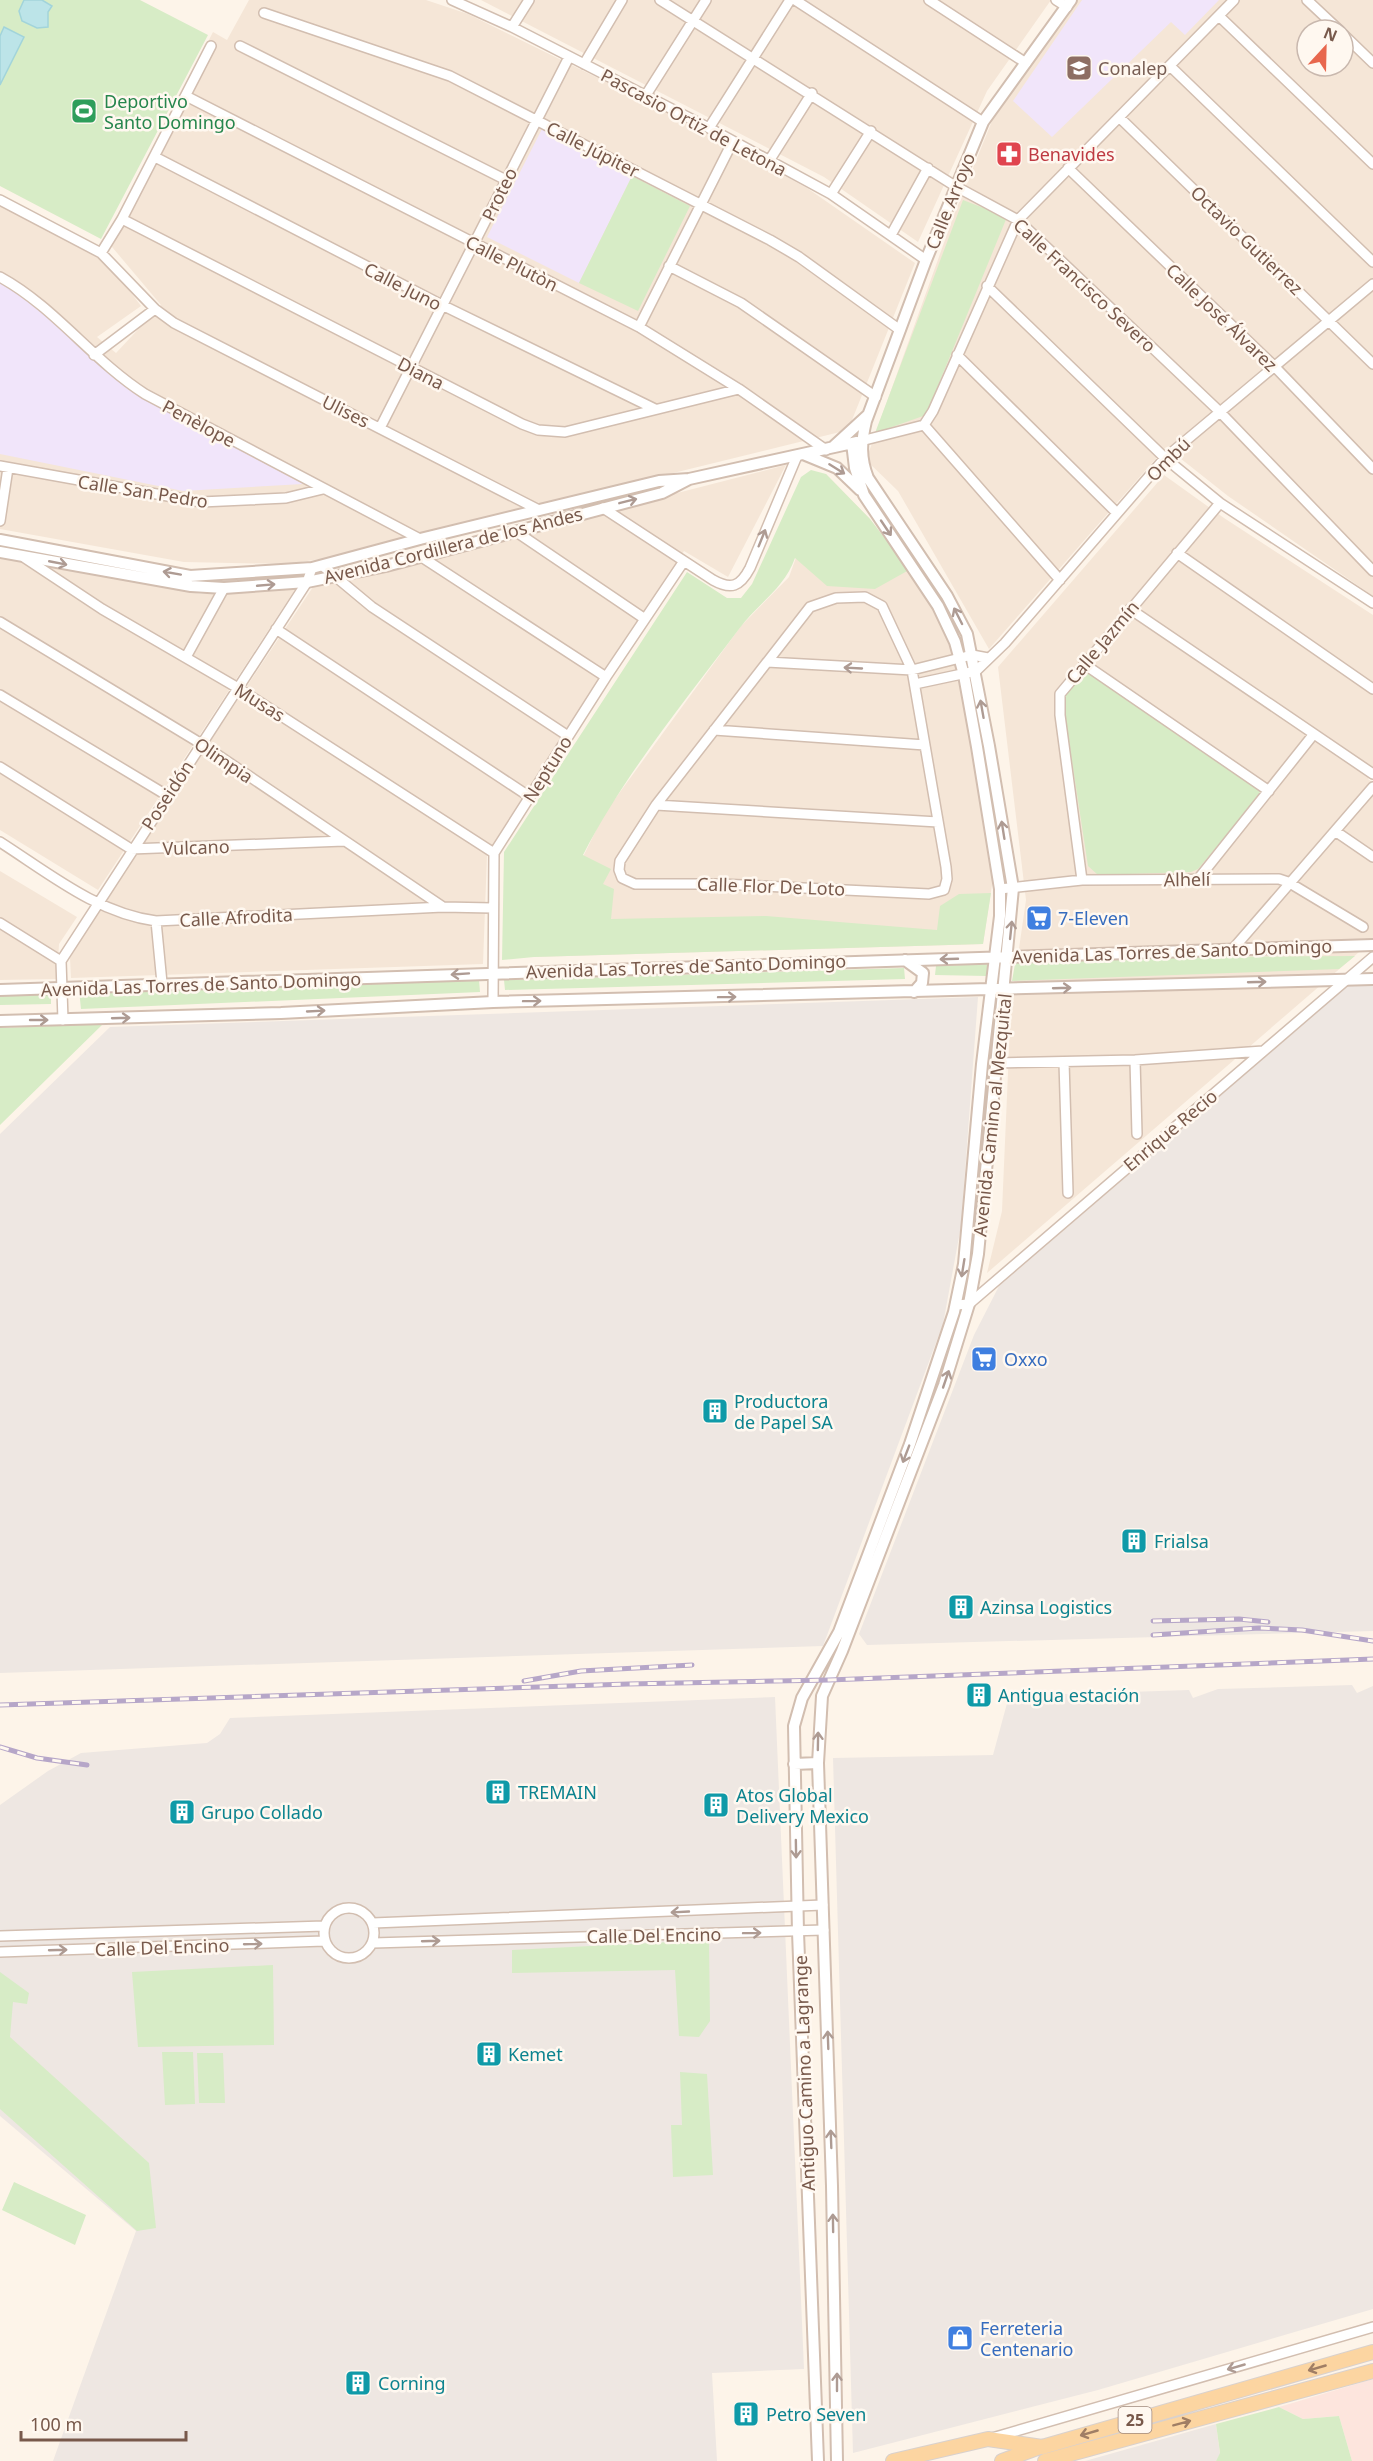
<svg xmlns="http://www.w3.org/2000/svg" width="1373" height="2461" viewBox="0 0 1373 2461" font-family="'Noto Sans',sans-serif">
<rect width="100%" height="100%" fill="#fdf4e9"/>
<!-- residential -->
<path fill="#f5e6d7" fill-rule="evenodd" d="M 249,0 L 426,0 L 468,14 L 667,112 L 807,188 L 915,263 L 848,430 L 327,558 L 287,564 L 184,562 L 0,529 L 0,203 L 105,258 L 141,306 L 97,337 L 116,353 L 161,305 L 107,241 L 213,32 L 227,40 Z
M 481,0 L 1051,0 L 987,91 L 918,242 L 824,177 Z
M 1077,0 L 1373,0 L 1373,596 L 1228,496 L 1166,447 L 989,649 L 898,491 L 866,460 L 954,215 L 992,121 ZM 1307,30 L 1343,30 L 1343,66 L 1307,66 Z
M 786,465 L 728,577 L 684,551 L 487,855 L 483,964 L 71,978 L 70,958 L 109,893 L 317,581 L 358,575 Z
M 826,474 L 870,519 L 909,570 L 954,643 L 994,872 L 983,944 L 534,957 L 604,814 L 741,626 L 789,577 Z
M 1164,475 L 1224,518 L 1373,615 L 1373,773 L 1368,779 L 1373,783 L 1373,940 L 987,1273 L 1002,1211 L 1011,1004 L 1026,900 L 998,667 Z
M 0,556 L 201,594 L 296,588 L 98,890 L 0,830 Z
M 0,871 L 77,917 L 59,944 L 57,979 L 0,980 Z"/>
<!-- commercial -->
<path fill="#fde5dd" d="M 1373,2379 L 1373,2461 L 1352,2461 L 1339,2416 L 1303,2419 L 1279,2407 Z"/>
<!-- industrial -->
<path fill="#eee7e2" d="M 1349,985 L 1373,986 L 1373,1631 L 867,1645 L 859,1634 L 974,1335 L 999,1286 Z
M 978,997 L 961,1226 L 943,1324 L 823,1646 L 0,1673 L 0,1134 L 110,1027 Z
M 1352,1685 L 1357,1693 L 1373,1686 L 1373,2309 L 1098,2390 L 853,2453 L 833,1758 L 993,1755 L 1009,1696 L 1189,1690 L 1193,1698 L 1218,1689 Z
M 775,1697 L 804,2369 L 712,2373 L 717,2461 L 53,2461 L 136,2231 L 0,2116 L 0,1805 L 48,1771 L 81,1753 L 207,1743 L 220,1734 L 230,1718 Z
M 1216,2424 L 1220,2454 L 1216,2461 L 1085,2461 Z"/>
<!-- education -->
<path fill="#f1e5fa" d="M 1082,0 L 1219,0 L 1185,35 L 1171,22 L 1052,137 L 1013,101 Z
M 542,129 L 632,176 L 579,283 L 487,237 Z
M 0,282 L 23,294 L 148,401 L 303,484 L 183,491 L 0,454 Z"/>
<!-- green -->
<path fill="#d7ecc6" d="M 0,0 L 140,0 L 208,35 L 101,239 L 0,186 Z
M 632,176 L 690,206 L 638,311 L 579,283 Z
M 963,200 L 1007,217 L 926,415 L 875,433 Z
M 811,470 L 826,474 L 870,519 L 909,570 L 875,589 L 827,586 L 795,558 C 784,589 758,603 739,629 C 685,701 624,775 583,855 L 611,869 L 603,884 L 614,889 L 611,919 L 766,916 L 937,930 L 940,906 L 959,894 L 991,893 L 983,944 L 534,957 L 502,960 L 504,852 L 687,572 L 727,598 L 741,598 L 752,584 L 801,477 Z
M 1083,671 L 1090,672 L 1259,786 L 1260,795 L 1198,869 L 1191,872 L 1098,875 L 1088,866 L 1063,702 L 1066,690 Z
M 1355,956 L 1339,969 L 1012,981 L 1016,958 Z
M 991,964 L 987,976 L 935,975 L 936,966 Z
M 904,968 L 905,979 L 505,990 L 504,980 Z
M 479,980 L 480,992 L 81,1009 L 79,990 Z
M 51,994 L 51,1004 L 0,1005 L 0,995 Z
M 103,1024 L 0,1125 L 0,1028 Z
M 709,1940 L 710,2021 L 699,2037 L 679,2036 L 675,1970 L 512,1973 L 512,1950 Z
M 273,1965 L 274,2045 L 138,2047 L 132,1972 Z
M 0,1972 L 29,1993 L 27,2004 L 13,2002 L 10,2037 L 149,2163 L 156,2228 L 137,2231 L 0,2109 Z
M 162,2052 L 193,2052 L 195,2104 L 165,2105 Z
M 197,2053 L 223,2053 L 225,2103 L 199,2103 Z
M 680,2072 L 707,2074 L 713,2175 L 673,2177 L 671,2125 L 682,2125 Z
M 14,2182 L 86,2215 L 75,2245 L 2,2210 Z
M 1279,2407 L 1303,2419 L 1339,2416 L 1352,2461 L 1216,2461 L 1220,2453 L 1216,2424 Z"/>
<!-- water -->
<path fill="#bce4e8" stroke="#a2d4da" stroke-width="1.5" d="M 24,0 L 42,0 L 52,6 L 48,12 L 48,27 L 37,28 L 22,21 L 19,11 Z
M 4,27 L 24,37 L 0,85 L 0,36 Z"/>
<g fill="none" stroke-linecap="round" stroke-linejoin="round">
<defs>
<path id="minor" d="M 452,0 L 512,27 L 709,128 L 831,194 L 926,260
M 660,0 L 955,186 L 1018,220 L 1219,411 L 1373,571
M 795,0 L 983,122
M 929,0 L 1026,63
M 1056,0 L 1067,7
M 1307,0 L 1339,30
M 264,13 L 450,76 L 770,240 L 799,257 L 900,330
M 1219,16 L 1373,164
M 512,27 L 529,0
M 1343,34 L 1373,63
M 240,46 L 506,180
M 584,64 L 622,0
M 1171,67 L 1373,262
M 646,95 L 706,0
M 186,96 L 639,327 L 739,389 L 826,450
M 1120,118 L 1373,364
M 709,128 L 790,0
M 155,157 L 444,306 L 655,409
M 769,161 L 812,93
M 1068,168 L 1274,366 L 1373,469
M 831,194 L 871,131
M 0,200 L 101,253 L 155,309 L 174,323 L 539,510
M 122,219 L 522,424 L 538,430 L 565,432 L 739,389
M 891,235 L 928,168
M 101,253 L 122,219 L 211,46
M 669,266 L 741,303 L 876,397
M 0,277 C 55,307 92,360 145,394 L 420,539
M 987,286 L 1165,458 L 1220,503 L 1373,603
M 639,327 L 733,141
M 94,355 L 155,309
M 957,355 L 1117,513
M 924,425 L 1060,580
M 380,428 L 569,57
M 861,441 L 924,425 L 933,411 L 1018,220 L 1234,0
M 0,466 L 201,502 L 286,498 L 323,489
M 603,508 L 713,580 C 731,590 740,587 750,568 L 797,456
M 0,521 L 8,468
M 515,531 L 645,619
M 1177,553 L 1373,689
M 420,556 L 606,677
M 25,558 L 102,609 L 238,688 L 494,853
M 324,567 L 372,607 L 568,736
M 865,597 L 882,606 L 912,670 L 946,867 L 947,879 L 944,890 L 929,894 L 721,884 L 635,884 L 622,878 L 619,870 L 620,861 L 656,805 L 810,607 L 836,598 Z
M 1130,609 L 1373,774
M 0,622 L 200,743 L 443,907
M 276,629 L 530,797
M 186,657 L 224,588
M 767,662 L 912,670 L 972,655 L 988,658
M 1084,664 L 1269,791
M 915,684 L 976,671 L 1005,643 L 1165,458 L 1373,284
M 0,695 L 168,796
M 714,730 L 925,745
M 0,767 L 131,849 L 344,841
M 656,805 L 938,822
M 1335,831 L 1373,857
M 0,842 C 50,874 97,913 156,921 L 443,907 L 492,908
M 1199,878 L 1313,735
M 1082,880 L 1060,715 L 1060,694 L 1220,503
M 1000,889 L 1082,880 L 1279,879 L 1288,882 L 1363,927
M 156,921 L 162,983
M 0,923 L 61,961
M 1232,950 L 1373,787
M 61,961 L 307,582 L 312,568
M 61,961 L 63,1020
M 493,1002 L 494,853 L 606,677 L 684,561
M 1135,1060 L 1137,1134
M 1064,1062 L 1068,1193
M 996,1063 L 1135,1060 L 1263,1051
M 956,1305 L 969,1304 L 1373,957
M324 1933a25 25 0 1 1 50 0a25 25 0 1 1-50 0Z
M 373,1923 L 823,1905
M 0,1936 L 324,1926
M 373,1943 L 824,1930
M 0,1952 L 324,1941
M 992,2438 L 1373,2327"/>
<path id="tertiary" d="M 833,447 L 868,415
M 803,454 L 837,468 L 860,490
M 0,540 L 190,576 L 312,568 L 420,539 L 659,481 L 689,479 L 857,442
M 0,552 L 191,586 L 224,588 L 307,582 L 386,566 L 662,493 L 689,479
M 905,960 L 923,973 L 922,983 L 914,992
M 0,990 L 1373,945
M 0,1021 L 281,1013 L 493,1002 L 1373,979
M 794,1764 L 818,1763
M 818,2461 L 798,1932 L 794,1726 L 802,1698 L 839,1632 L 910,1444 L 954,1312 L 964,1264 L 982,1064 L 1000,916 L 1000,889 L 977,747 L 964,675 L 955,642 L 938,606 L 864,495 L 855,468 L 852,443
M 837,2461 L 832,2186 L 818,1763 L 822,1696 L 842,1651 L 944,1385 L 969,1304 L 978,1254 L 1013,888 L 989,746 L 967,634 L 947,596 L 868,478 C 860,458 861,442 866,421 L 926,260 L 983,122 L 1071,0"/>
<path id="primary" d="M 893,2461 L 988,2439 L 1042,2447 L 1373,2352
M 1002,2461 L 1040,2447
M 1045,2461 L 1373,2371"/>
</defs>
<!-- minor casing -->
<use href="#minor" stroke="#d2beb0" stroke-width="12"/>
<!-- tertiary casing -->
<use href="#tertiary" stroke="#d2beb0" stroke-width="14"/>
<!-- primary casing -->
<use href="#primary" stroke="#d9d1cd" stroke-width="16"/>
<!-- minor -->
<use href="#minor" stroke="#fff" stroke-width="9"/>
<!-- tertiary -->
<use href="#tertiary" stroke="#fff" stroke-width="10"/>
<!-- primary -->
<use href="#primary" stroke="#fcd5a1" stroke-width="14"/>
<defs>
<path id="rail" d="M 1153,1621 L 1239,1619 L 1268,1622
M 1153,1635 L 1259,1628 L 1302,1630 L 1373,1641
M 524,1681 L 581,1671 L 692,1665
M 0,1705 L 628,1684 L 829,1680 L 1373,1659
M 0,1747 L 37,1758 L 87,1765"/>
</defs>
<!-- rail casing -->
<use href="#rail" stroke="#b6a6c8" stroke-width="5"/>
<!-- rail -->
<use href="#rail" stroke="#fff8f0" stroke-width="3" stroke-dasharray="9" stroke-linecap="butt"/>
</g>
<!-- one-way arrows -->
<defs><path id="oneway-shaft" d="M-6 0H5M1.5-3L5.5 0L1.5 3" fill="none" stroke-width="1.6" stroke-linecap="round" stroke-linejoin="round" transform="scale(1.5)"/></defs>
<g stroke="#ae9b93">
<use href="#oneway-shaft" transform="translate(837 469) rotate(32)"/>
<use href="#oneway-shaft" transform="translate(628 501) rotate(-14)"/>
<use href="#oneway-shaft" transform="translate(886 528) rotate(56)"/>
<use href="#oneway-shaft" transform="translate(762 538) rotate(-68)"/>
<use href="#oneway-shaft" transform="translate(58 563) rotate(11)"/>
<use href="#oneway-shaft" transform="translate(172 573) rotate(-170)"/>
<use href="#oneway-shaft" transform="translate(266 585) rotate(-5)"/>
<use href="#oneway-shaft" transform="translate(958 616) rotate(-117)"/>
<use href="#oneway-shaft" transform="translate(853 668) rotate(-177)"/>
<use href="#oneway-shaft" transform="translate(982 709) rotate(-100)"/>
<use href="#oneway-shaft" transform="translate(1003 830) rotate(-99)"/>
<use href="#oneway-shaft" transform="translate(1011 930) rotate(-84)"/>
<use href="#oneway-shaft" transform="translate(949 959) rotate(178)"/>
<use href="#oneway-shaft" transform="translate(460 974) rotate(176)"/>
<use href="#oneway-shaft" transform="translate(1257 982) rotate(-2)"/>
<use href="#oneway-shaft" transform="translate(1062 988) rotate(-2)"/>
<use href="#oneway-shaft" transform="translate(727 997) rotate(-1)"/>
<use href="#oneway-shaft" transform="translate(532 1001) rotate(-1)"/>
<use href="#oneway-shaft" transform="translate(316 1011) rotate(-3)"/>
<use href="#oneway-shaft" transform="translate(121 1018) rotate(-2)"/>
<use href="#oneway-shaft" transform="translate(39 1020)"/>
<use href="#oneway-shaft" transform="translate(963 1268) rotate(99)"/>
<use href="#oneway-shaft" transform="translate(946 1379) rotate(-71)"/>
<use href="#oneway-shaft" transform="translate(906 1454) rotate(111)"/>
<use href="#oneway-shaft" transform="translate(818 1741) rotate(-89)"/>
<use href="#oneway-shaft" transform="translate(796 1849) rotate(89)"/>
<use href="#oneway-shaft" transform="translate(680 1912) rotate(177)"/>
<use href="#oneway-shaft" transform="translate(752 1933) rotate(-1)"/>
<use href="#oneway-shaft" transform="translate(431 1941) rotate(-2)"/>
<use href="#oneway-shaft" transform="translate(253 1944) rotate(-2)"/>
<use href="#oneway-shaft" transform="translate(58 1950) rotate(-2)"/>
<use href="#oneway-shaft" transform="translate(828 2040) rotate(-92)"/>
<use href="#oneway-shaft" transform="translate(831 2139) rotate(-92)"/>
<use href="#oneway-shaft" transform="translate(833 2223) rotate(-91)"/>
<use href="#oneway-shaft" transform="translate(1236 2367) rotate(164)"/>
<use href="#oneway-shaft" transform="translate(837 2382) rotate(-90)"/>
</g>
<g stroke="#a07e65">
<use href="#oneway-shaft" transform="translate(1317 2368) rotate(164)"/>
<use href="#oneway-shaft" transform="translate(1182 2423) rotate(-15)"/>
<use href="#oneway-shaft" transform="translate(1089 2433) rotate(164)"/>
</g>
<!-- icons -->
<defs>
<symbol id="university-square" viewBox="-11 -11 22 22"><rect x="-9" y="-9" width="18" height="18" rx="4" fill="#8d6e63" stroke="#fff8f0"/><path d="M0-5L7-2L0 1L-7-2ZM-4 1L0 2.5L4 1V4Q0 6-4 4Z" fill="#fff"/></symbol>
<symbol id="stadium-square" viewBox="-11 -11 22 22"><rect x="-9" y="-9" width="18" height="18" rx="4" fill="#2e9e5b" stroke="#fff8f0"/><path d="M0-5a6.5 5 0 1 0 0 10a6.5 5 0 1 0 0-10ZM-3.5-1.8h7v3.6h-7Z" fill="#fff"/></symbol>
<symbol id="pharmacy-square" viewBox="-11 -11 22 22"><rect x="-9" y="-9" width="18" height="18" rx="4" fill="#e0444e" stroke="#fff8f0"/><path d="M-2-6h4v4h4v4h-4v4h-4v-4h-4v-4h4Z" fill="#fff"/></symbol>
<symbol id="supermarket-square" viewBox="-11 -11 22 22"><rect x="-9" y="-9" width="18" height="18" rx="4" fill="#3f7fe0" stroke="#fff8f0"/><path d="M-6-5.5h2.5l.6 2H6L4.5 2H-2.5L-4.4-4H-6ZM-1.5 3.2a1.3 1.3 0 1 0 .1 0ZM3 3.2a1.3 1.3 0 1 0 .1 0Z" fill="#fff"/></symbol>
<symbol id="building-square" viewBox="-11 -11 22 22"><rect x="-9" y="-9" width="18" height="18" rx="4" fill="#0f9aa8" stroke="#fff8f0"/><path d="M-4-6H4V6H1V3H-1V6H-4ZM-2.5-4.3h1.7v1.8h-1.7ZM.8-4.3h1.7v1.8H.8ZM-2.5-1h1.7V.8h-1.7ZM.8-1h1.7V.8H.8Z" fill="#fff"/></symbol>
<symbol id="shop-square" viewBox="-11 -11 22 22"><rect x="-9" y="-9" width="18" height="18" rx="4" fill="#3f7fe0" stroke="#fff8f0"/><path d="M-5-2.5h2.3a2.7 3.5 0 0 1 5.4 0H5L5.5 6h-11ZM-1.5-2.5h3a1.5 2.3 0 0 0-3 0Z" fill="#fff"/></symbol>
</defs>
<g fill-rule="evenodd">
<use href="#university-square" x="1064" y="53" width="30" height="30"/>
<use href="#stadium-square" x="69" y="96" width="30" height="30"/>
<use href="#pharmacy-square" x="994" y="139" width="30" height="30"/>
<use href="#supermarket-square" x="1024" y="903" width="30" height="30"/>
<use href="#supermarket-square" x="969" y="1344" width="30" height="30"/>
<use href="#building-square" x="700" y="1396" width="30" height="30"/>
<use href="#building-square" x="1119" y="1526" width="30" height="30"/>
<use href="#building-square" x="946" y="1592" width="30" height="30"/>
<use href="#building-square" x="964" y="1680" width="30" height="30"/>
<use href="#building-square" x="483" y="1777" width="30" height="30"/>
<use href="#building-square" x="701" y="1790" width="30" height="30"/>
<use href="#building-square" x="167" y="1797" width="30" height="30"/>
<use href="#building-square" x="474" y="2039" width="30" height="30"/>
<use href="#shop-square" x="945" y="2323" width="30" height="30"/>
<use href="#building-square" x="343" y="2368" width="30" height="30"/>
<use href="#building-square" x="731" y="2399" width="30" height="30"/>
</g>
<g text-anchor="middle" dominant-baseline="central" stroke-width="5" stroke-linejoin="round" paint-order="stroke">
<!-- shield labels -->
<rect fill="#fff8f0" stroke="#a0897c" stroke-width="1.5" x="1118.5" y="2407" width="33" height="26" rx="4.5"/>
<g font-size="16" font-weight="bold" fill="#78594b">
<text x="1135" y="2420">25</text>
</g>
<!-- education labels -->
<g font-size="18" fill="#785e54" stroke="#fff8f0" text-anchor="start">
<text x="1098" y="68">Conalep</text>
</g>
<!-- leisure labels -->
<g font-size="18" fill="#27864d" stroke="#fff8f0" text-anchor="start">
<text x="104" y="101">Deportivo<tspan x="104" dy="21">Santo Domingo</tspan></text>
</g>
<!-- street labels -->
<g font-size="18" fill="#78594b" stroke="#fff8f0">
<text transform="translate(694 122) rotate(28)">Pascasio Ortiz de Letona</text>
<text transform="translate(593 149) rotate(27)">Calle Júpiter</text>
<text transform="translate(499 194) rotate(-64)">Proteo</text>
<text transform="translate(950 201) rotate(-68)">Calle Arroyo</text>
<text transform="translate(1247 240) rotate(44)">Octavio Gutierrez</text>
<text transform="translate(512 263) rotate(27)">Calle Plutòn</text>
<text transform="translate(1085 285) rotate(43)">Calle Francisco Severo</text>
<text transform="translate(403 286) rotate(27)">Calle Juno</text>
<text transform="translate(1222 317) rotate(44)">Calle José Álvarez</text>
<text transform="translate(421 373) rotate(27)">Diana</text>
<text transform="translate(346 411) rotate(26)">Ulises</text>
<text transform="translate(199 423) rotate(28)">Penèlope</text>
<text transform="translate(1168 459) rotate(-45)">Ombú</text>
<text transform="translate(143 491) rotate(9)">Calle San Pedro</text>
<text transform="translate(453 545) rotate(-14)">Avenida Cordillera de los Andes</text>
<text transform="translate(1102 642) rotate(-50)">Calle Jazmín</text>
<text transform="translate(260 702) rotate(32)">Musas</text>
<text transform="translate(224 760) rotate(34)">Olimpia</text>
<text transform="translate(547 769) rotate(-58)">Neptuno</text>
<text transform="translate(167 795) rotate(-57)">Poseidón</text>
<text transform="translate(196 847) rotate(-2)">Vulcano</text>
<text transform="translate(1187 879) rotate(-1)">Alhelí</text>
<text transform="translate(771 886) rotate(2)">Calle Flor De Loto</text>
<text transform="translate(236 917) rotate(-3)">Calle Afrodita</text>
<text transform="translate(1172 951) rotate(-2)">Avenida Las Torres de Santo Domingo</text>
<text transform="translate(686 966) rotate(-2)">Avenida Las Torres de Santo Domingo</text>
<text transform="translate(201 984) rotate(-2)">Avenida Las Torres de Santo Domingo</text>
<text transform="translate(992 1115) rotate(-84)">Avenida Camino al Mezquital</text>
<text transform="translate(1170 1130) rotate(-40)">Enrique Recio</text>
<text transform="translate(654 1935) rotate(-1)">Calle Del Encino</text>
<text transform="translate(162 1947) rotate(-2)">Calle Del Encino</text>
<text transform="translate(804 2073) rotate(-92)">Antiguo Camino a Lagrange</text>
</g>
<!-- health labels -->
<g font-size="18" fill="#be3a42" stroke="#fff8f0" text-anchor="start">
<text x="1028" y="154">Benavides</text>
</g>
<!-- shop labels -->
<g font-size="18" fill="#366cbe" stroke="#fff8f0" text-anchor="start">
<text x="1058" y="918">7-Eleven</text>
<text x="1004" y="1359">Oxxo</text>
<text x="980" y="2328">Ferreteria<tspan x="980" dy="21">Centenario</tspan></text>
</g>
<!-- culture labels -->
<g font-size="18" fill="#0d838f" stroke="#fff8f0" text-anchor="start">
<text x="734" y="1401">Productora<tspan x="734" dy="21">de Papel SA</tspan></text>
<text x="1154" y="1541">Frialsa</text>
<text x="980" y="1607">Azinsa Logistics</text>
<text x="998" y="1695">Antigua estación</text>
<text x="518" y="1792">TREMAIN</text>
<text x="736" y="1795">Atos Global<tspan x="736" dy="21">Delivery Mexico</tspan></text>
<text x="201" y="1812">Grupo Collado</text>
<text x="508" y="2054">Kemet</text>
<text x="378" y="2383">Corning</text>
<text x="766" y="2414">Petro Seven</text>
</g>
</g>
<!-- north arrow -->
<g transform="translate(1325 48) rotate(22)"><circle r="28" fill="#fff8f0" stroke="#c9b8ae" stroke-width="1.5"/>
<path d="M0-4.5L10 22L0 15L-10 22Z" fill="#e8674d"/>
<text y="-9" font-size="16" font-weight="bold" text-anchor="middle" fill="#78594b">N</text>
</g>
<!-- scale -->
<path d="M21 2431v9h165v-9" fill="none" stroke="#78594b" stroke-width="3"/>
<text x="30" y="2431" font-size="18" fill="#78594b" stroke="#fff8f0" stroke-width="4.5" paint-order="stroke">100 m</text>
</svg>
